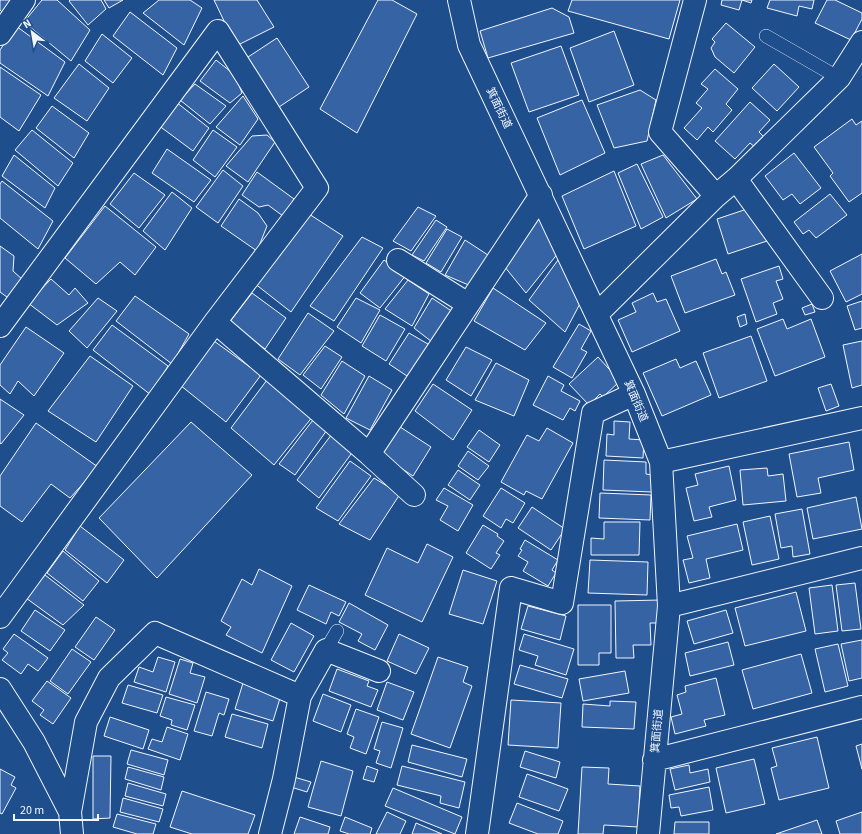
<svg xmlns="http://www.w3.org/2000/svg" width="862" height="834" viewBox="0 0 862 834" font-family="'Source Sans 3','Noto Sans JP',sans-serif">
<rect width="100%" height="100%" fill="#1f4e8c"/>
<!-- building -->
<path fill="#3563a3" stroke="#f2f6ff" d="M 0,0 L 16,0 L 5,15 L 0,10 Z
M 42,0 L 57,0 L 90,30 L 71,61 L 24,22 Z
M 70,0 L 101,0 L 106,9 L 88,25 L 69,1 Z
M 104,0 L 123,0 L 109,8 Z
M 159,0 L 190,0 L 202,8 L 184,45 L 143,13 Z
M 214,0 L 257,0 L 274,27 L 236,46 Z
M 378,0 L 392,0 L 417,14 L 357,133 L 320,109 Z
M 572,0 L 680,0 L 669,39 L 568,11 Z
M 722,0 L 752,0 L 751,3 L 742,0 L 739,10 L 721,5 Z
M 770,0 L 814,0 L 812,9 L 799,6 L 797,16 L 767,8 Z
M 827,0 L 835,0 L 862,13 L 862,19 L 851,40 L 815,23 Z
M 552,8 L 569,17 L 574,33 L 488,58 L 480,31 Z
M 130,12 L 177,48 L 163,75 L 113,36 Z
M 726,23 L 755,47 L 734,73 L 715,57 L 711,48 L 715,42 L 712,39 Z
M 16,26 L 65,62 L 48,96 L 0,63 L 0,50 Z
M 614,31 L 634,85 L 589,102 L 570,48 Z
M 102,34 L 132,58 L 113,83 L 85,61 Z
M 277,38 L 309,87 L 276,109 L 245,59 Z
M 561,46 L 579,95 L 529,112 L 511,63 Z
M 216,60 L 235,75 L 242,93 L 230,103 L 200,81 Z
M 79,64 L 109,88 L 87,121 L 54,98 Z
M 774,64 L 799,87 L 777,111 L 752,88 Z
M 0,67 L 41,95 L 19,131 L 0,117 Z
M 715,69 L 738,89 L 726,104 L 732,110 L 713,132 L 708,127 L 697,140 L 684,128 L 702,108 L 696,103 L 708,89 L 701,84 Z
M 195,84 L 226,106 L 210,124 L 180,100 Z
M 640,90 L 656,100 L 647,141 L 614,148 L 597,105 Z
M 243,96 L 258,119 L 240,145 L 216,127 Z
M 582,100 L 605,153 L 560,175 L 537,118 Z
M 176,102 L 209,128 L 193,151 L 158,125 Z
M 750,102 L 770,120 L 759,132 L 765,138 L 756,148 L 750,143 L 735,159 L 715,141 Z
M 52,106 L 89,133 L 74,158 L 36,128 Z
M 852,119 L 856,125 L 862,121 L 862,193 L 849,202 L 830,176 L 833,173 L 814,147 Z
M 32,130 L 73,163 L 58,186 L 15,150 Z
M 213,130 L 237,147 L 215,177 L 193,160 Z
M 267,135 L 275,142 L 248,182 L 226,166 L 252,136 Z
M 167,149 L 211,180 L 194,202 L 152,173 Z
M 794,153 L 821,188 L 800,204 L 792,194 L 783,200 L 765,176 Z
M 14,155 L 55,188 L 45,208 L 2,176 Z
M 663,155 L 697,199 L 666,218 L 641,164 Z
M 637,164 L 663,217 L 641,229 L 618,173 Z
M 223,170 L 243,186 L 218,223 L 196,207 Z
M 614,171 L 636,226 L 584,249 L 562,196 Z
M 257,172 L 294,199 L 283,216 L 268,205 L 259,207 L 242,195 Z
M 134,173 L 165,195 L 139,228 L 110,204 Z
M 2,181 L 53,221 L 38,249 L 0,218 L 0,184 Z
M 172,192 L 192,208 L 165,250 L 143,231 Z
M 830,194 L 847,215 L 816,238 L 809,230 L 803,234 L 794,222 Z
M 239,199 L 258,213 L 267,226 L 257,251 L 221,226 Z
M 105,206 L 156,247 L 135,275 L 120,262 L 96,284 L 65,258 Z
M 418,207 L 436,216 L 411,251 L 393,241 Z
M 750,208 L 756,225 L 761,223 L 767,241 L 728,254 L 717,219 Z
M 537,213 L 559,252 L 526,293 L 504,266 Z
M 309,214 L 343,236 L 291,312 L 254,283 Z
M 436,220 L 447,227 L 424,261 L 412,255 Z
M 447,229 L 462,237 L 441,272 L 426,263 Z
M 362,237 L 383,248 L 334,321 L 310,306 Z
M 465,240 L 488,255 L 471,286 L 445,275 Z
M 0,246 L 14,256 L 13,271 L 23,280 L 11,300 L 0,292 Z
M 862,254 L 862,294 L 846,302 L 830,271 Z
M 716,259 L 722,274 L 726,272 L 735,295 L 685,313 L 671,276 Z
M 384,260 L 406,275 L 380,308 L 360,293 Z
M 558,260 L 583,298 L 565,332 L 529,300 Z
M 779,266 L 783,279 L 776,281 L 783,299 L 773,303 L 777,314 L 756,322 L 741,279 Z
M 51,279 L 69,295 L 75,288 L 88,303 L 57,325 L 28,303 Z
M 408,280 L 429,294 L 412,326 L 385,309 Z
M 493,288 L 546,323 L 525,350 L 474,321 Z
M 252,293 L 286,318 L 265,349 L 229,323 Z
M 653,293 L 657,302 L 666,299 L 680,331 L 632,352 L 618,320 L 636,312 L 632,303 Z
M 135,296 L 189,334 L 172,364 L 116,321 Z
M 98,298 L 117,311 L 87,348 L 69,331 Z
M 356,298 L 380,310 L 361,343 L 337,327 Z
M 432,298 L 456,314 L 436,345 L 414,328 Z
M 862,301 L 862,328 L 855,330 L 847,306 Z
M 812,304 L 815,312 L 805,315 L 802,308 Z
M 308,313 L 334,331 L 300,375 L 278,359 Z
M 745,314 L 747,324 L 740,327 L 737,317 Z
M 380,315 L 405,329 L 386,361 L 362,346 Z
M 783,319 L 787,329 L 811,319 L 825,357 L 775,376 L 757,329 Z
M 579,324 L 591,331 L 581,349 L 587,352 L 572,378 L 553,367 Z
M 112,325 L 168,366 L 151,395 L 93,350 Z
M 26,327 L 64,353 L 34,396 L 18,381 L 10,394 L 0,385 L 0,365 Z
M 409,333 L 433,347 L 410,378 L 389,364 Z
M 751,336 L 767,381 L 719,398 L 703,353 Z
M 214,341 L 261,375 L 226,422 L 180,385 Z
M 862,341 L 862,385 L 852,388 L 843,345 Z
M 325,346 L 342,357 L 321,389 L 303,375 Z
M 466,347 L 492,360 L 471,396 L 446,380 Z
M 90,356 L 133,386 L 96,442 L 48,411 Z
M 598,357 L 620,381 L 603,397 L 600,394 L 589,405 L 569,384 Z
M 676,359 L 680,368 L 696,361 L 711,395 L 662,416 L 643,373 Z
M 342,361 L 365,376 L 344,414 L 321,395 Z
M 496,363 L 529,380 L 514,416 L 475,400 Z
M 369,376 L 392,390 L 370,430 L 346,418 Z
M 548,376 L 564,385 L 561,391 L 580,401 L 575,411 L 570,408 L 563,420 L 533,405 Z
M 267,380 L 313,416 L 274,465 L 231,428 Z
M 433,384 L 472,410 L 453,440 L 415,411 Z
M 831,384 L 839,406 L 826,411 L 818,388 Z
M 0,399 L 24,415 L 1,444 L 0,443 Z
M 313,420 L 327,430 L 295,475 L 279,464 Z
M 614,421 L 630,422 L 629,439 L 644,440 L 643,458 L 606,456 L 607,434 L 614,435 Z
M 191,422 L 252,475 L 157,578 L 99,518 Z
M 36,423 L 98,467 L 70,498 L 51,484 L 22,522 L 0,506 L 0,476 Z
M 394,423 L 431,447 L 413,476 L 375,451 Z
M 547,428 L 573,443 L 542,499 L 526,491 L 524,495 L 501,482 L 527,435 L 539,441 Z
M 479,430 L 500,445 L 489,462 L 467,447 Z
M 332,434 L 354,450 L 319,498 L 297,480 Z
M 849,442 L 854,470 L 818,478 L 821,493 L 797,497 L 789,454 Z
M 468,451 L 489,466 L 478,480 L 458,466 Z
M 604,460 L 646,462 L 646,474 L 653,475 L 652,492 L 603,490 Z
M 350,461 L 371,476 L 338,521 L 316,508 Z
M 729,466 L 736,500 L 709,507 L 712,517 L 694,521 L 686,488 L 698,485 L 695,474 Z
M 767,468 L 768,476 L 783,474 L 786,501 L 743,505 L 740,470 Z
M 458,470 L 480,485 L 470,500 L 448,485 Z
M 374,478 L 400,494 L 370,540 L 339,524 Z
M 444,488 L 473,505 L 458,531 L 440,520 L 448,506 L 436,500 Z
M 501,488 L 525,503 L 513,523 L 506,519 L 501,528 L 483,516 Z
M 600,493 L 651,495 L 650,520 L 599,518 Z
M 856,497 L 862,529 L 813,539 L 807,508 Z
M 532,507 L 565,529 L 551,550 L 518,528 Z
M 802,509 L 810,554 L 793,557 L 792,546 L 781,548 L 775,514 Z
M 770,516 L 779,559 L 752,565 L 743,522 Z
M 604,522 L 640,522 L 639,555 L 591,555 L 591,538 L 604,539 Z
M 737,524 L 743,550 L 706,559 L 710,578 L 689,583 L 683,560 L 693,558 L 687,536 Z
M 483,525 L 498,534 L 497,536 L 504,541 L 496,553 L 500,555 L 491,569 L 466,553 Z
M 80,526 L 124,560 L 107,583 L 65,550 Z
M 525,540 L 558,560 L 552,570 L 556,573 L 548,586 L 523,571 L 528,562 L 518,556 L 522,550 L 520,549 Z
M 427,544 L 453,557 L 422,622 L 365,595 L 387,548 L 418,563 Z
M 63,551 L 99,581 L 83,601 L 47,573 Z
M 590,560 L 648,562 L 647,595 L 588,593 Z
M 259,569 L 292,586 L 262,653 L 226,635 L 231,627 L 221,621 L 242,579 L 252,585 Z
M 463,570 L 497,581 L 483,624 L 449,614 Z
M 45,575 L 84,605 L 63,625 L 26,598 Z
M 855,583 L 861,629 L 842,631 L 836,585 Z
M 309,585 L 346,602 L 339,616 L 331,612 L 326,624 L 297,610 Z
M 832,585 L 838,631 L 815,634 L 809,588 Z
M 796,592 L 806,631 L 745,646 L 735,608 Z
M 661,600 L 661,623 L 650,623 L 651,645 L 633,645 L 634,658 L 616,658 L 615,601 Z
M 349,603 L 388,625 L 375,650 L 358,641 L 362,634 L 339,622 Z
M 578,605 L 611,605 L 611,653 L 599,653 L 599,665 L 578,665 Z
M 528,606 L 566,616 L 560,640 L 521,629 Z
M 35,610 L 65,630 L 50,651 L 21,631 Z
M 726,610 L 733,633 L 694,644 L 687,621 Z
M 96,617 L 115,630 L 94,660 L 75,647 Z
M 291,623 L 314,636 L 294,672 L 271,660 Z
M 14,634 L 48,658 L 38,671 L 28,664 L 21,674 L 2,660 L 8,653 L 3,649 Z
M 399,634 L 429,648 L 416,674 L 387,661 Z
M 524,634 L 574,649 L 566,675 L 535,665 L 538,656 L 519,650 Z
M 862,640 L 862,678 L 849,681 L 841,644 Z
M 728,642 L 734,665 L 690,676 L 685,653 Z
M 838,644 L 848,686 L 825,692 L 815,649 Z
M 72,649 L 91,662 L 68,694 L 50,681 Z
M 801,654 L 812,693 L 753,709 L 742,670 Z
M 158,657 L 175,662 L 166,692 L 134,682 L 139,667 L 153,672 Z
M 438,657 L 468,667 L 463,682 L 472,686 L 450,748 L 411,734 Z
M 180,659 L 193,663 L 190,673 L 205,677 L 197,703 L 169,694 Z
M 520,665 L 568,679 L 562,698 L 514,684 Z
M 337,669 L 369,681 L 367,686 L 378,690 L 371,707 L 329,691 Z
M 625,671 L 629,693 L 583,701 L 579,679 Z
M 716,678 L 725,715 L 704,720 L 706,726 L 675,734 L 671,717 L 682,714 L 677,695 L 686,692 L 685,686 Z
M 47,681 L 71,698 L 53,724 L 40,715 L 44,710 L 32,701 Z
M 387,682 L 414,692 L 403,720 L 377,710 Z
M 243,683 L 281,695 L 273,721 L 235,709 Z
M 128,685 L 163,695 L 157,713 L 122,703 Z
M 206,692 L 229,699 L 224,715 L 219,713 L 212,736 L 194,731 Z
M 323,694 L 351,705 L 341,732 L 313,721 Z
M 166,697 L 195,705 L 187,730 L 171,725 L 172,720 L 160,716 Z
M 511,700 L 561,703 L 558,748 L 508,745 Z
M 610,701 L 636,702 L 634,729 L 582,727 L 583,704 L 610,706 Z
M 356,709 L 379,717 L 366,754 L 350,748 L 354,737 L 347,734 Z
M 232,714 L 268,724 L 262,748 L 225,737 Z
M 110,717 L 149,730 L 143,749 L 104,736 Z
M 382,722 L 403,728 L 391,768 L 376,763 L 380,751 L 374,749 Z
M 167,727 L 188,734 L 180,760 L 148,749 L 152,739 L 162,742 Z
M 817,737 L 829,788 L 779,800 L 771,768 L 777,766 L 772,748 Z
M 862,744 L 862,769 L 856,746 Z
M 412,745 L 467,759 L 462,777 L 408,762 Z
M 131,750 L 168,760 L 164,775 L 127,764 Z
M 525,751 L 560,762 L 556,778 L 520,767 Z
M 93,756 L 111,756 L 110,818 L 93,819 Z
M 754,759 L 765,804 L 726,813 L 716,768 Z
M 321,761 L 353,771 L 341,816 L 308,807 Z
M 689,765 L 690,773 L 708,769 L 710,782 L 675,790 L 670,769 Z
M 367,766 L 378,770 L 374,782 L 363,779 Z
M 402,766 L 465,782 L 459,808 L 440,803 L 441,796 L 397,785 Z
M 128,767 L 164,777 L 161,790 L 125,779 Z
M 582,767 L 609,768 L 608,784 L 640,786 L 638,827 L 604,825 L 603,834 L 578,834 Z
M 0,769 L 15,777 L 11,785 L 16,788 L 2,814 L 0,813 Z
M 527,774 L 568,789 L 559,811 L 519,797 Z
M 294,777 L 311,782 L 307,792 L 291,787 Z
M 128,783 L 166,794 L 163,806 L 125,796 Z
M 709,787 L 713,810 L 681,816 L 679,807 L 671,808 L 669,795 Z
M 393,788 L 462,817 L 455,834 L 385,806 Z
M 182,791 L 255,815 L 248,834 L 192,834 L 170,827 Z
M 123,798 L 163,809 L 159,822 L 120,812 Z
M 517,803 L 563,821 L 558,834 L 538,834 L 509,823 Z
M 387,812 L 406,821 L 400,834 L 376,834 Z
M 862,812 L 862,834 L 840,834 L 836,821 Z
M 117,814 L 156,824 L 153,834 L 137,834 L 113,827 Z
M 300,817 L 330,827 L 328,834 L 294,834 Z
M 345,817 L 372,828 L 370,834 L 349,834 L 340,831 Z
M 817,820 L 822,834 L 776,834 Z
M 675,822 L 709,822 L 709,834 L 674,834 Z
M 416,823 L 442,834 L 412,834 Z"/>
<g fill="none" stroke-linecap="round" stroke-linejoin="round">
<defs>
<path id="service" d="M 766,36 L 839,78
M 326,650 L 337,631"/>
<path id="minor" d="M 459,0 L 469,45 L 634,394 L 661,462 L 669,606 L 648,834
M 695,0 L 660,132 L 716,196
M 0,34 L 24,0
M 736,179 L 822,298
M 398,260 L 468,304
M 597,314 L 716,196 L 736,179 L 839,78 L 862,42
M 215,322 L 369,454 L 414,495
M 0,326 L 218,31 L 317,188 L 215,322 L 0,617
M 369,454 L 541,195
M 661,462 L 862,418
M 669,606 L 862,558
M 0,689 L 34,742 L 70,812 L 72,834
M 654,760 L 862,707
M 70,812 L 86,722 L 109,678 L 155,633 L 300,696 L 326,650 L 379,671
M 270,834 L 284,779 L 300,696
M 477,834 L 511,588 L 562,603 L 593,413 L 634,394"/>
</defs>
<!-- service casing -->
<use href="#service" stroke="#f2f6ff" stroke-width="14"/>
<!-- minor casing -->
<use href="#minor" stroke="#f2f6ff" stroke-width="24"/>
<!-- service -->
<use href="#service" stroke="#1f4e8c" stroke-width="13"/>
<!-- minor -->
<use href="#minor" stroke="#1f4e8c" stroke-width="22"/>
</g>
<g text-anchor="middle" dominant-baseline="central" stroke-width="3" stroke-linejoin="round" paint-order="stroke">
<!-- street labels -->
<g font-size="11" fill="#f2f6ff" stroke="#1f4e8c">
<text transform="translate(499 108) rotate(64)">箕面街道</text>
<text transform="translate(636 401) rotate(67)">箕面街道</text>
<text transform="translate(657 731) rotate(-85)">箕面街道</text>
</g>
</g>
<!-- north arrow -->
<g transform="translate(32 32) rotate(329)" stroke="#1f4e8c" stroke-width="3" paint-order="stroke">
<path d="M0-3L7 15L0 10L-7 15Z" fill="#f2f6ff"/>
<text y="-6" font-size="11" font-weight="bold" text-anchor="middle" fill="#f2f6ff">N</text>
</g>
<!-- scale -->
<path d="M14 814v6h84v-6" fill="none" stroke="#f2f6ff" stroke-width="2"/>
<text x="20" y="814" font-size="12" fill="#f2f6ff" stroke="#1f4e8c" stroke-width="3" paint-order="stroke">20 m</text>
</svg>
